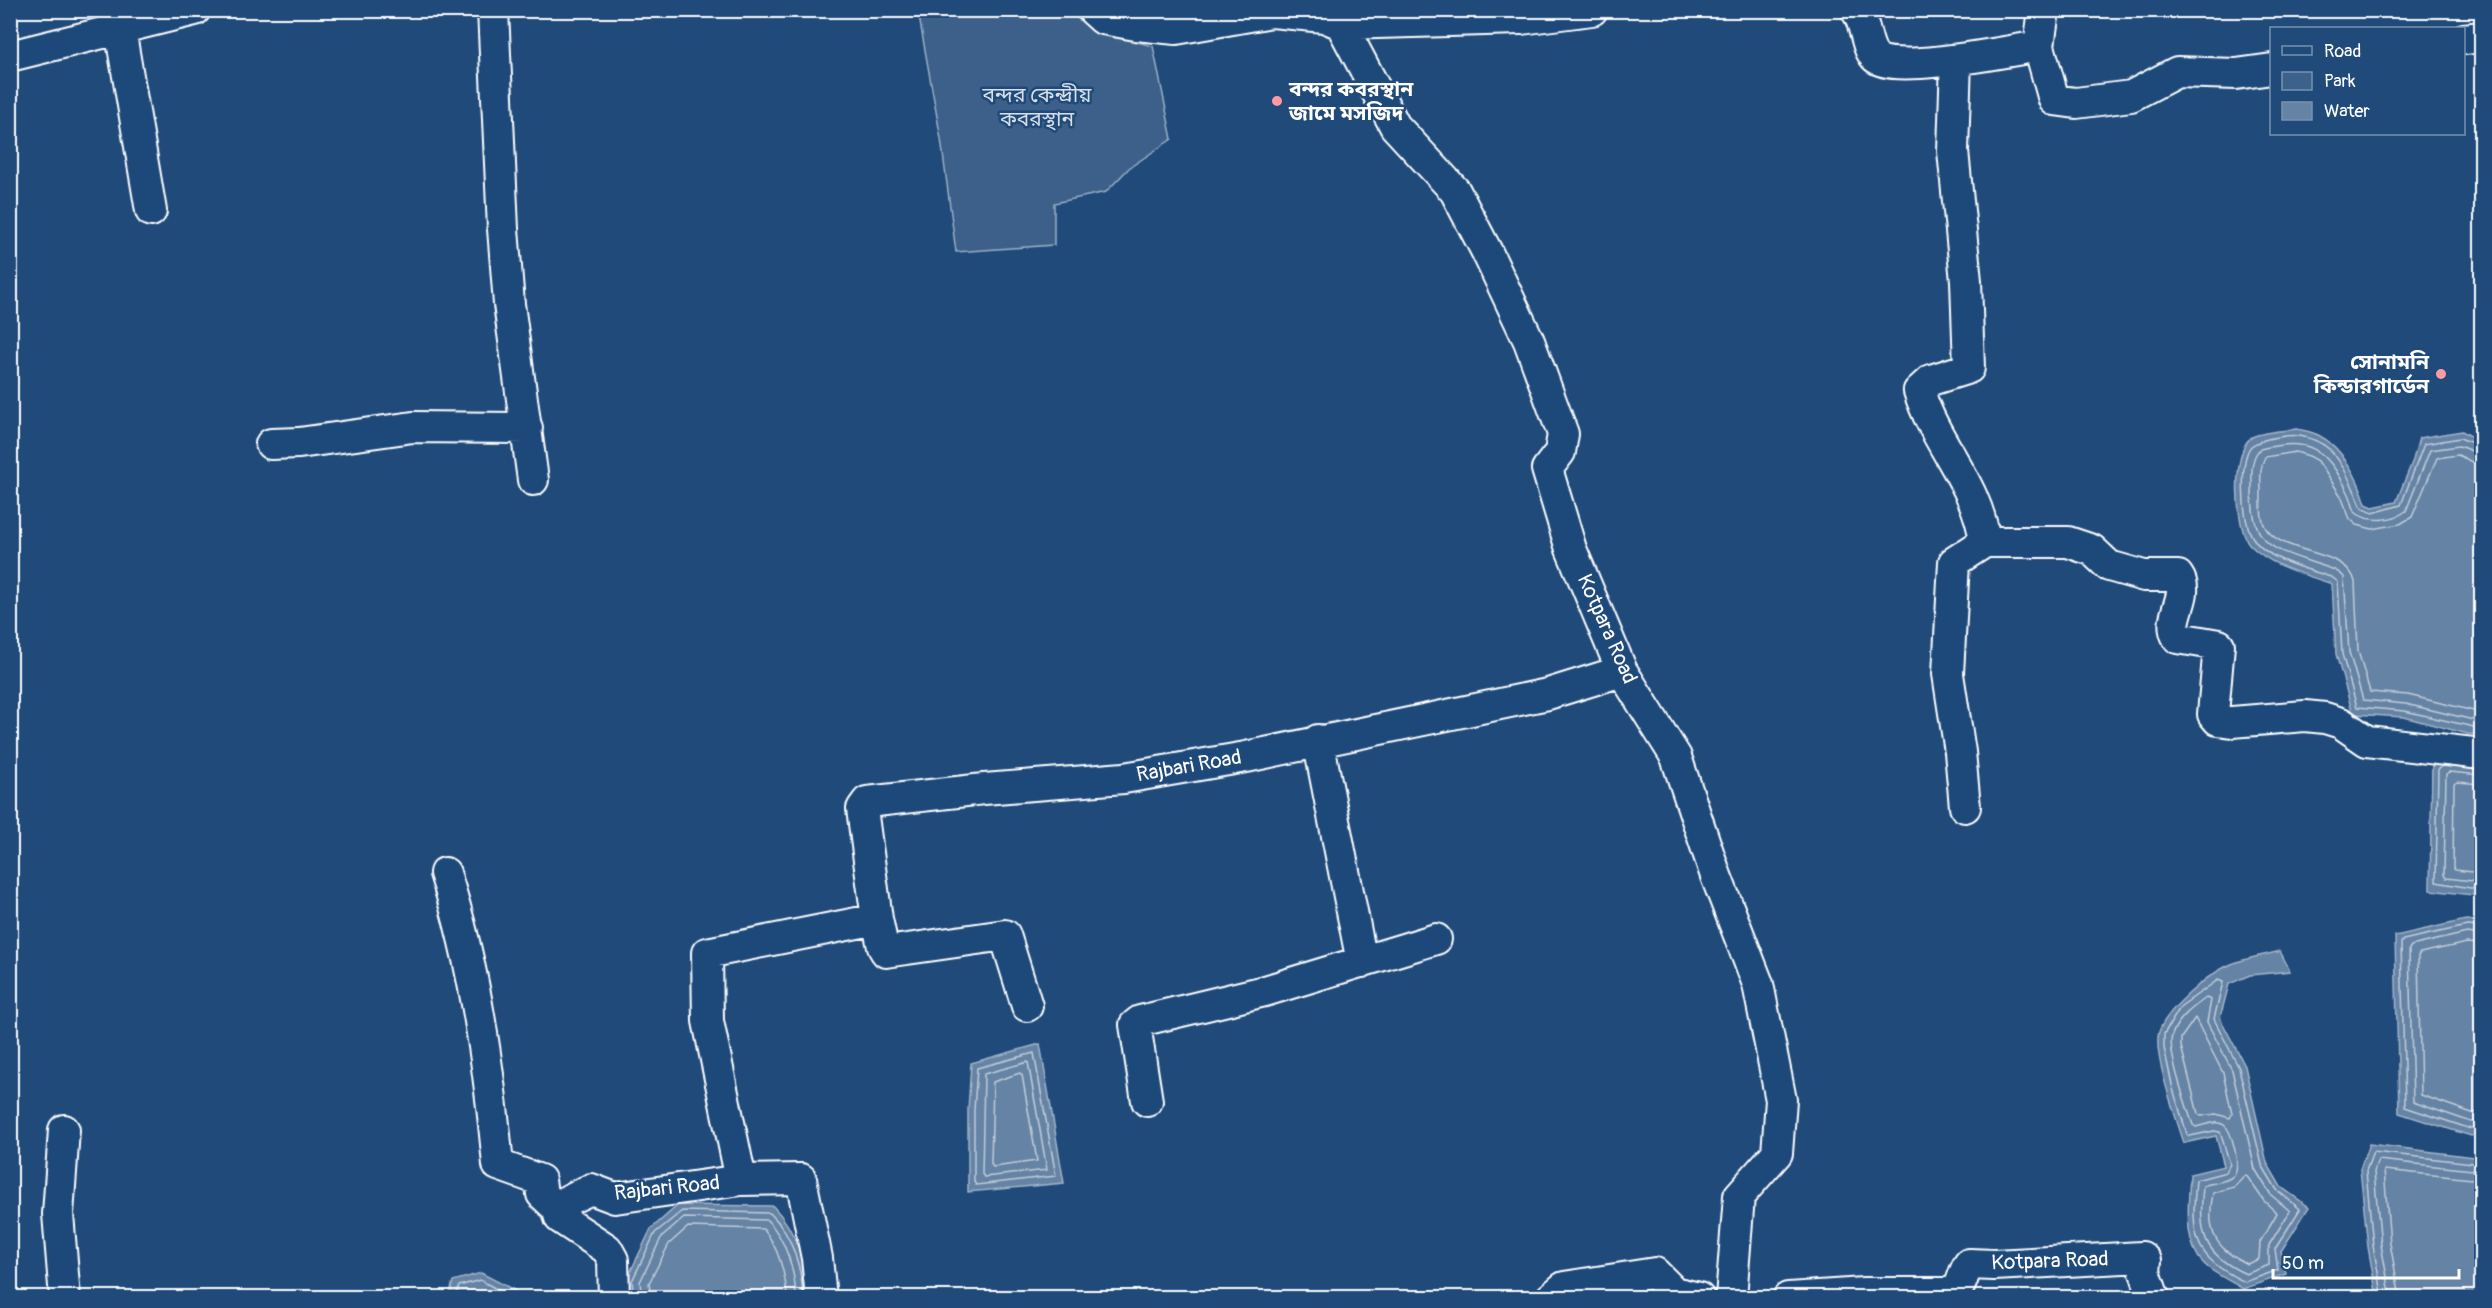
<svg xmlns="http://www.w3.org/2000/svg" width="2492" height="1308" viewBox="0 0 2492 1308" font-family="Pangolin,'Noto Sans Bengali',sans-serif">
<rect width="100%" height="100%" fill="#1f4a7a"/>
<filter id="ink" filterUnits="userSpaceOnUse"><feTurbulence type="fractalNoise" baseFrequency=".0167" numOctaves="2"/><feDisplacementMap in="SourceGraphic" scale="12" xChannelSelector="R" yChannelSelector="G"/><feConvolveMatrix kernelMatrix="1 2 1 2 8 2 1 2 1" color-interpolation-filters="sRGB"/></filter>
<g filter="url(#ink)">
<!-- green -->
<path fill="#3c618b" stroke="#9eb0c5" stroke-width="1.5" d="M 918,11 L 1066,11 L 1098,32 L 1153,46 L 1172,139 L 1129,168 L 1106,192 L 1054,203 L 1054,245 L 956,252 L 941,139 Z"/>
<!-- water -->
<path fill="#6583a4" stroke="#a3b5c8" stroke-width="1.5" d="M 2297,429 C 2305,431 2313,432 2320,436 C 2343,448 2359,480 2366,504 L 2373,507 L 2396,502 L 2413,460 L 2419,438 L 2462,431 L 2481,442 L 2481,735 L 2468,734 L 2404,717 L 2353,714 L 2336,654 L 2332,584 C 2303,574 2272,567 2250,545 C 2235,529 2231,449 2252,437 C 2264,431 2284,431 2297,429 Z
M 2432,762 L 2481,762 L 2481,896 L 2430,890 Z
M 2466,920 L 2482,922 L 2481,1134 L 2471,1136 L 2399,1113 L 2395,936 Z
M 2280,951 L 2290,971 L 2250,975 L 2229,984 L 2220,1018 L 2245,1066 L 2267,1163 L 2281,1187 L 2309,1207 L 2281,1251 L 2286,1274 L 2243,1289 C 2231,1281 2214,1274 2204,1264 C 2182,1242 2189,1202 2190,1174 L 2224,1166 L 2216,1136 L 2184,1143 C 2177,1120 2152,1053 2159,1032 C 2166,1010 2206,976 2227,966 C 2243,958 2263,956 2280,951 Z
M 1040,1044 L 1064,1183 L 968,1192 L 968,1110 L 971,1063 Z
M 2369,1144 L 2481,1158 L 2481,1274 L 2475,1297 L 2377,1297 L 2368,1247 L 2360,1169 Z
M 678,1205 L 773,1206 C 799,1234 803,1261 809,1297 L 629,1297 L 626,1281 L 651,1229 Z
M 481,1273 L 516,1291 L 519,1297 L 449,1297 L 453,1281 Z"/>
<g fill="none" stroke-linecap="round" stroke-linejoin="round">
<!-- shore -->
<path stroke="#c1cddb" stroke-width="1.5" d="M 2482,447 L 2460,438 L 2424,444 L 2401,505 L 2373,513 L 2362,508 C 2353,489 2345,464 2329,449 C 2321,442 2311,438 2300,436 C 2290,434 2254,439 2249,449 C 2240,466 2242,522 2253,538 C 2267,561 2309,569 2333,578 L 2338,582 L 2342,654 L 2357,707 L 2405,711 L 2482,729
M 2482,455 L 2459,446 L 2430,450 L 2406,511 C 2393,521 2369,523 2356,513 C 2352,507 2352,499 2348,492 C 2325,446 2309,438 2260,449 C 2250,458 2252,476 2252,489 C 2252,547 2270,548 2320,565 C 2329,568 2338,570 2344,577 L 2349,652 L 2363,700 L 2406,704 L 2482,722
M 2482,464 L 2472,462 L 2458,455 L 2437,458 L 2412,517 L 2400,524 L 2372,529 L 2357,525 L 2350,519 L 2341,496 L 2318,461 L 2309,456 L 2296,452 L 2265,457 C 2259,468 2261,481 2261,493 C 2261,504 2260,521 2267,530 C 2287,556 2348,549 2355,582 L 2358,651 L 2370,692 L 2408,695 L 2482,713
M 2442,766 L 2438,769 L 2436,882 L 2482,890
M 2482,775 L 2449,772 L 2446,774 L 2444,875 L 2446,878 L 2482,882
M 2482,784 L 2457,782 L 2454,784 L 2453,867 L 2455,870 L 2482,873
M 2482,927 L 2467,926 L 2403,940 L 2401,943 L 2405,1107 L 2471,1129 L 2482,1129
M 2482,935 L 2467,933 L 2411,946 L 2409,949 L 2413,1102 L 2471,1122 L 2482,1121
M 2482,944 L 2467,943 L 2420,953 L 2418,956 L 2421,1095 L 2472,1113 L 2482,1112
M 2218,980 L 2223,982 L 2214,1019 L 2239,1068 L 2262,1165 L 2277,1190 L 2300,1209 L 2275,1249 L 2278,1270 L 2245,1282 C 2192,1257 2191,1235 2196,1180 L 2226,1172 L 2230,1164 L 2220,1132 L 2214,1131 L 2190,1136 L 2187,1134 L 2173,1089 L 2164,1048 L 2164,1034 L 2181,1006 Z
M 2206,998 L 2211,1000 L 2207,1022 L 2232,1070 L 2255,1169 L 2271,1195 L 2290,1211 L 2269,1245 L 2269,1265 L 2246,1274 C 2201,1254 2199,1231 2203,1186 C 2212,1182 2227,1183 2234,1175 C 2241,1166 2232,1131 2224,1125 C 2216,1120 2204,1125 2196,1127 L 2193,1125 C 2187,1108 2167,1051 2172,1035 C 2178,1018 2192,1008 2206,998 Z
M 2195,1018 L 2223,1073 L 2232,1114 L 2230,1118 L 2216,1114 L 2201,1116 L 2198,1114 L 2181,1046 L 2181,1038 Z
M 1034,1053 L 1056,1176 L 976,1185 L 974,1182 L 974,1110 L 977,1068 Z
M 1028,1062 L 1047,1170 L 984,1177 L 982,1174 L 984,1074 Z
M 1020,1073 L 1022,1075 L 1037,1161 L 993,1167 L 991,1164 L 993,1082 Z
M 2246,1175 L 2264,1201 L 2277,1213 L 2260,1242 L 2259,1259 L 2247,1264 C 2213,1248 2206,1229 2213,1193 L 2234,1187 Z
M 455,1298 L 459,1286 L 480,1280 L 513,1298
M 634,1298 L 632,1281 L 655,1233 L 682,1211 L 770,1213 C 792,1234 802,1268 803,1298
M 642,1298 L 640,1282 L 661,1238 L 684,1218 L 767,1220 C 786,1239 795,1271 796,1298
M 651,1298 L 649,1283 L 669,1244 L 688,1227 L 763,1229 C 778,1245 786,1276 787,1298
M 2383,1298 L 2373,1246 L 2366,1171 L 2373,1152 L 2482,1164
M 2391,1298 L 2381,1245 L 2374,1172 L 2378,1160 L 2482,1171
M 2400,1298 L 2390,1243 L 2384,1170 L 2482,1180"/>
<defs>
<path id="street" d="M 493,10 L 503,229 L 509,304 L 533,480
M 1093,10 L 1103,19 L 1136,25 L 1176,29 L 1272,12 L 1324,17 L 1341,24 L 1521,19 L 1592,10
M 1856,10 C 1866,22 1865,46 1875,57 C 1891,75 2014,50 2039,46 L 2054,100 L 2076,103 L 2131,96 L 2177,72 L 2236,74 L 2272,69
M 1341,24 L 1395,126 L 1455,191 L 1487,252 L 1529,341 L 1563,434 L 1560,452 L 1547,469 L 1571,549 L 1622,671 L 1676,757 L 1716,876 L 1758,984 L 1781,1100 L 1777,1153 L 1739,1196 L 1731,1298
M 120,29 L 151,211
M 2464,39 L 2482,37
M 2039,46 L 2044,10
M 10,56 L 195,10
M 1956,60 L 1953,151 L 1966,281 L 1969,368 L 1931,380 L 1919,391 C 1935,444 1978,485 1985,542 L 2068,542 L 2092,550 L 2109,566 L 2144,576 L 2178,576 C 2192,596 2165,618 2178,638 L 2219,645 L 2213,714 L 2218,720 L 2232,722 L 2305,716 L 2325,718 L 2341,723 L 2367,741 L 2482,754
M 271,444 L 299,443 L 413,427 L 527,428
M 1318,740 L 1362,962
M 1965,807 L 1960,752 L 1948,674 L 1954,562 L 1985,542
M 445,873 C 475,967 489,1067 498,1165 L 540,1180 L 542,1194 L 557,1208
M 877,919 L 862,809 L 867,802 L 984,789 L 1124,778 L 1246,757 L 1548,694 L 1622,671
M 1147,1101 L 1136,1031 L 1135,1025 L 1140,1021 L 1265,991 L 1436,939
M 64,1130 L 58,1214 L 65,1298
M 741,1180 L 801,1179 L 817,1258 L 821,1298
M 614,1298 L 613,1260 L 607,1249 L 560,1218 L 557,1208 L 570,1199 L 591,1189 L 615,1198 L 741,1180 L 708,1021 L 707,953 L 877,919 L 883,947 L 886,952 L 1005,935 L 1027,1006
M 1551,1298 L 1564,1287 L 1655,1273 L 1674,1292 L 1699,1298
M 1788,1298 L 1864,1293 L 1950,1293 C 1964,1288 1961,1275 1969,1264 L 1994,1265 L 2142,1257 L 2146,1261 L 2145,1272 L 2154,1298"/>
</defs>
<!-- street casing -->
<use href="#street" stroke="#fff" stroke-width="34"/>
<!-- street -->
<use href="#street" stroke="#1f4a7a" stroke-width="30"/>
</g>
</g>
<!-- markers -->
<g fill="#ff9aa2" stroke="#1f4a7a" stroke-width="2">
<circle cx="1277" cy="101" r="6"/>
<circle cx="2441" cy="374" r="6"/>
</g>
<g text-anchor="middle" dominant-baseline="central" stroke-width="5" stroke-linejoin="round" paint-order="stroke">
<!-- poi labels -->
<g font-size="21" font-weight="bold" fill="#fff" stroke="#1f4a7a" text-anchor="start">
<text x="1289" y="89">বন্দর কবরস্থান<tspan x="1289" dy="24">জামে মসজিদ</tspan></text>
<text x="2429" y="362" text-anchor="end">সোনামনি<tspan x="2429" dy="24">কিন্ডারগার্ডেন</tspan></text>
</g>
<!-- park labels -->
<g font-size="21" fill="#d8dfe8" stroke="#1f4a7a">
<text x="1037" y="95">বন্দর কেন্দ্রীয়<tspan x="1037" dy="24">কবরস্থান</tspan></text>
</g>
<!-- street labels -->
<g font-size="21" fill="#fff" stroke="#1f4a7a">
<text transform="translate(1607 629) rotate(66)">Kotpara Road</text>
<text transform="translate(1189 766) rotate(-10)">Rajbari Road</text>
<text transform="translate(667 1188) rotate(-6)">Rajbari Road</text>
<text transform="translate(2050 1261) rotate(-2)">Kotpara Road</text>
</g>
</g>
<!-- margin -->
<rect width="2492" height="1308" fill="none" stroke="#1f4a7a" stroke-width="36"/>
<rect x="18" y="18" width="2456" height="1272" fill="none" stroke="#fff" stroke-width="2" filter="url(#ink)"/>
<!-- legend -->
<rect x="2270" y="27" width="195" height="108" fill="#1f4a7a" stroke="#7992af" stroke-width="1.5"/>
<rect x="2282" y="46" width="30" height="9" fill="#1f4a7a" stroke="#7992af" stroke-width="1.5"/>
<text x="2324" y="57" font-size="18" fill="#ffffff">Road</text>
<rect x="2282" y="72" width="30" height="18" fill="#3c618b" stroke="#7992af" stroke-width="1.5"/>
<text x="2324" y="87" font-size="18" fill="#ffffff">Park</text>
<rect x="2282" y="102" width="30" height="18" fill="#6583a4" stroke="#7992af" stroke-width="1.5"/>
<text x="2324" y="117" font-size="18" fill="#ffffff">Water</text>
<!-- scale -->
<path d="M2273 1269v9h186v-9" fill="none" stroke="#ffffff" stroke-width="3"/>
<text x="2282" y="1269" font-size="18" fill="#ffffff" stroke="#1f4a7a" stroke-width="4.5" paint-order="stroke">50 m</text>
</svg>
